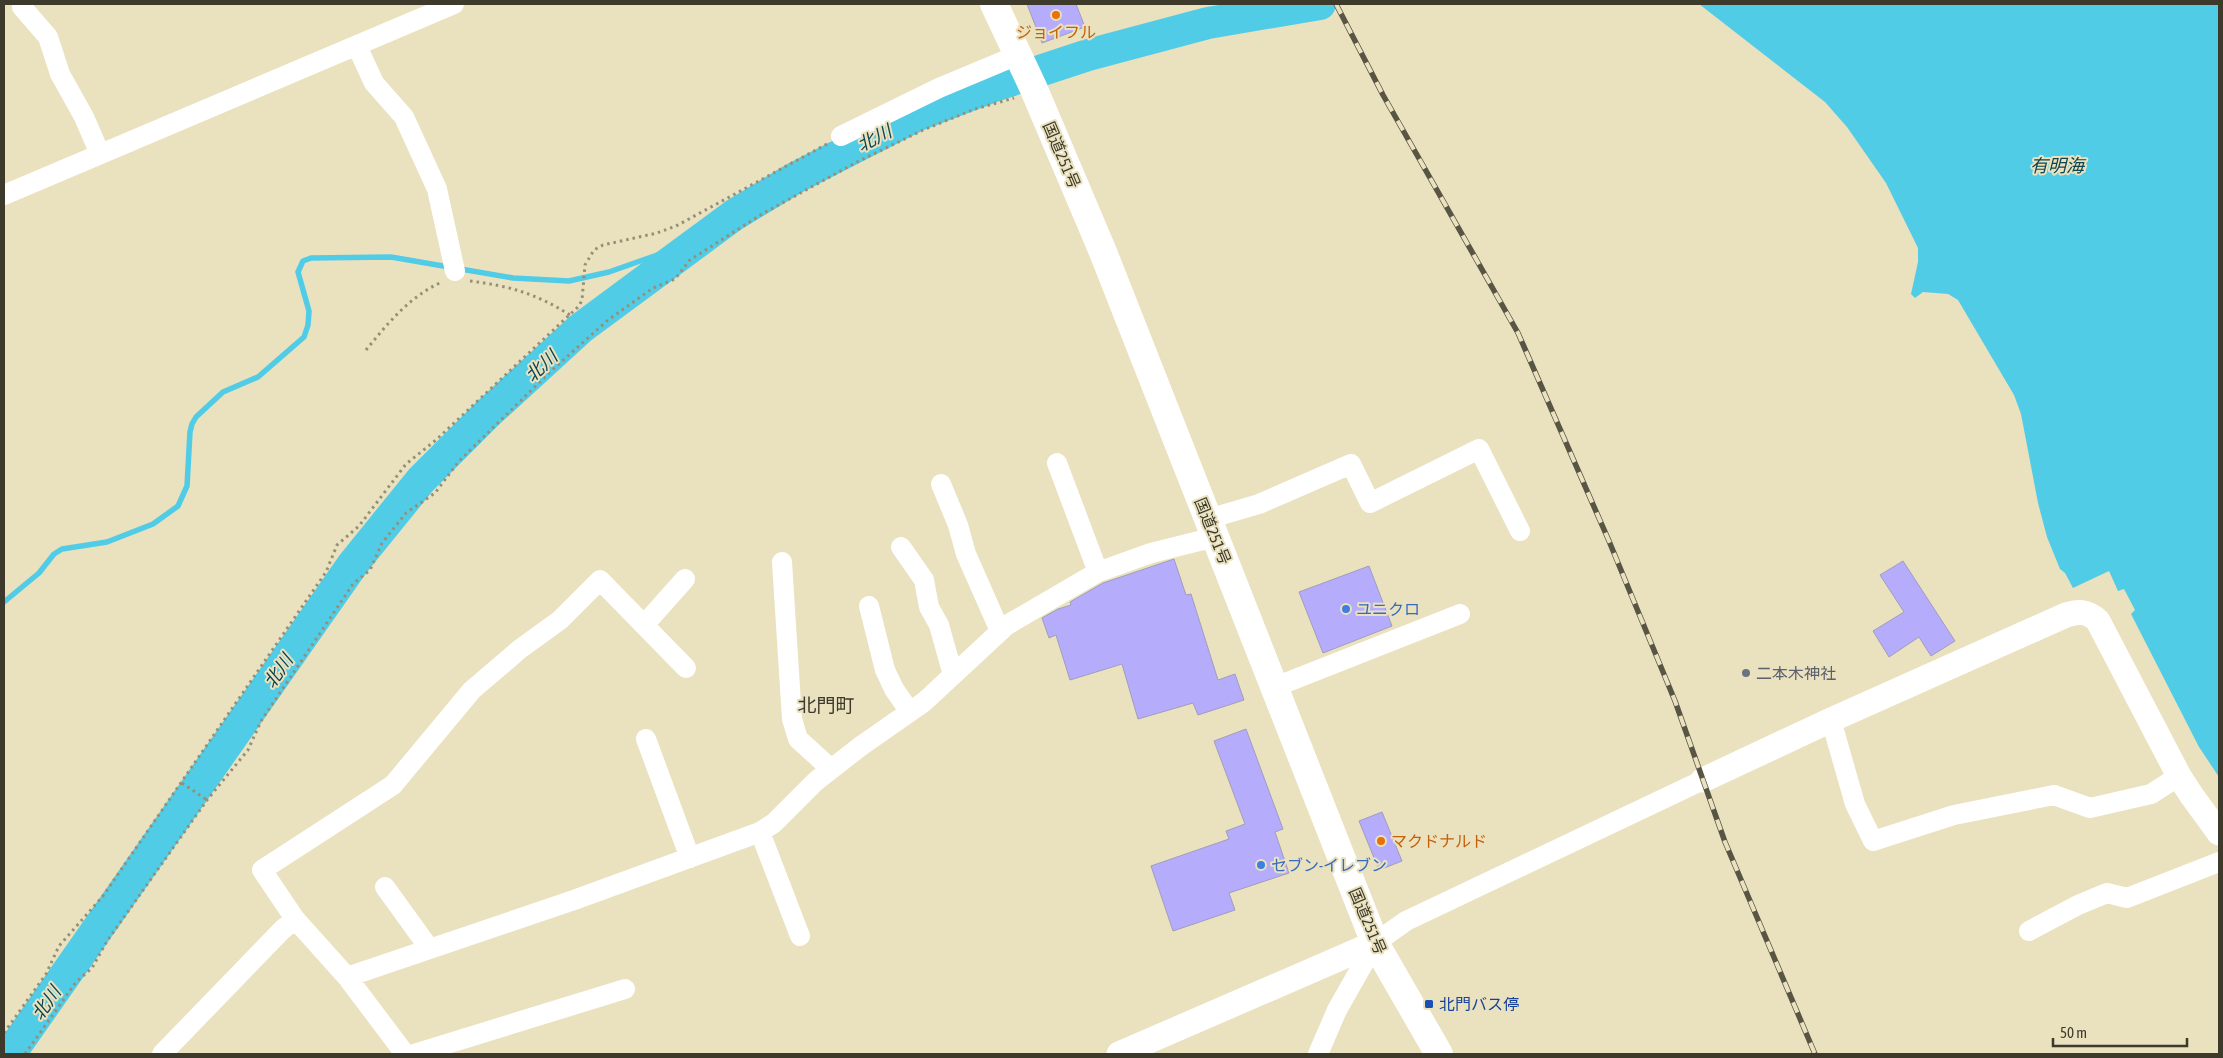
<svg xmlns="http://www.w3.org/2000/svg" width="2223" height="1058" viewBox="0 0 2223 1058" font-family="'Asap Condensed','Noto Sans JP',sans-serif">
<rect width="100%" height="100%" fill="#eae1bf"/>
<!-- water -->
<path fill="#51cce7" d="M 1699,4 L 2219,4 L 2219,777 L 2199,747 L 2131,614 L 2135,610 L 2124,589 L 2118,591 L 2109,571 L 2073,588 L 2065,573 L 2060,569 L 2047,537 L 2038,503 L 2021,414 L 2014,395 L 1958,300 L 1948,294 L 1923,292 L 1915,298 L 1911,294 L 1918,262 L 1918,248 L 1886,183 L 1847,127 L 1825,102 Z"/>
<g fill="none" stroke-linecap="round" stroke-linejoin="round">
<!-- stream -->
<path stroke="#51cce7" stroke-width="5.5" d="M 4,602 L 39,573 L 54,554 L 62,549 L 107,542 L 153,524 L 178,506 L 187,486 L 190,432 L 192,424 L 196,417 L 223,392 L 258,377 L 304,337 L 308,325 L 309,311 L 298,272 L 303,261 L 311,258 L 391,257 L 513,278 L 569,281 L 609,272 L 663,253 L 680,253"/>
<!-- river -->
<path stroke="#51cce7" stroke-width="32" d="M 10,1054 L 353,564 L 421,480 L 488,413 L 581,328 L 734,215 L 795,178 L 918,115 L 994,86 L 1088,55 L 1208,23 L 1320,4"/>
</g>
<!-- building -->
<path fill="#b5acfc" stroke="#a09dbd" d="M 1027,4 L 1076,4 L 1085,27 L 1042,43 Z
M 1174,559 L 1186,595 L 1191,594 L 1218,680 L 1235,674 L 1244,700 L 1198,715 L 1193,703 L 1138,719 L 1122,664 L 1070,680 L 1056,635 L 1049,638 L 1042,618 L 1058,609 L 1071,605 L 1070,602 L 1103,583 Z
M 1903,561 L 1955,641 L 1931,656 L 1919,637 L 1889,657 L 1873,631 L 1904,612 L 1880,575 Z
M 1369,566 L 1392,626 L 1323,653 L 1299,592 Z
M 1246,729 L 1283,829 L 1275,832 L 1289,873 L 1229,893 L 1235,910 L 1173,931 L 1151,866 L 1229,839 L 1226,831 L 1245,824 L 1214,741 Z
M 1382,812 L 1402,861 L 1379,870 L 1359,821 Z"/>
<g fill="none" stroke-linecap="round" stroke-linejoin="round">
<!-- path -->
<path stroke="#968f77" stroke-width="3" stroke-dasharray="2.5 4" stroke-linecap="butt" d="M 470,281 C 510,286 537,294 570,315
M 366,350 C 388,323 410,296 442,282
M 182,783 L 207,800
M 4,1033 L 46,974 L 59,946 L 103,896 L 326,572 L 337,545 L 359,526 L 406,464 L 436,440 L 579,306 L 582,300 L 585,265 L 594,250 L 603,245 L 657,233 L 676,226 L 827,144
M 25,1054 L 76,982 L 92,968 L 107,941 L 207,800 L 248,750 L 261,721 L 353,584 L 370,570 L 382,543 L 406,513 L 435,493 L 459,461 L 550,372 L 608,320 L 653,288 L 675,279 L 690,260 L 762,214 L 857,162 L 923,130 L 975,109 L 1014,98"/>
<!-- minor -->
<path stroke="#fff" stroke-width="20" d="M 24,4 L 22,7 L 48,37 L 60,74 L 84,117 L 100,154
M 357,46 L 374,83 L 404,117 L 437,189 L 455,271
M 841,136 L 939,88 L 1018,55
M 4,195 L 454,4
M 1057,463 L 1098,572 L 1093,559 Z
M 941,484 L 958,525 L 966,554 L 1000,631
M 1208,519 L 1259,504 L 1351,464 L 1370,503 L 1479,449 L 1520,531
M 901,547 L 924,580 L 929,607 L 939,625 L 953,675
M 782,562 L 792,719 L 798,739 L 831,769
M 869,606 L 885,670 L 894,689 L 910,712
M 644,625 L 685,579
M 1275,687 L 1460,614
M 1831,720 L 1855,804 L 1873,841 L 1954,815 L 2054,795 L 2090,808 L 2151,794 L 2179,776
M 646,739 L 690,858
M 760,832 L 800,936
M 385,887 L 429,948
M 2029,931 L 2078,905 L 2107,893 L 2127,898 L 2219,862
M 347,977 L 574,900 L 760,832 L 774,823 L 816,781 L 861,746 L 924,702 L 1007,625 L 1098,572 L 1151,553 L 1215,537
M 162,1054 L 282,930 L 295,919
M 405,1054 L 347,977 L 295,919 L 262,870 L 393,785 L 472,690 L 520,649 L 560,620 L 600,580 L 686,668
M 414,1054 L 625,989
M 1318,1054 L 1337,1010 L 1375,943 L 1406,921 L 1703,780"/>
<!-- tertiary -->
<path stroke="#fff" stroke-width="25" d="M 1703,780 L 1831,720 L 2066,615 C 2079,611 2088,611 2098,621 L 2179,776 L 2192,796 L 2219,833
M 1119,1054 L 1375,943"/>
<!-- trunk -->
<path stroke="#fff" stroke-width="28" d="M 994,4 L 1033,87 L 1103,252 L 1375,943 L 1439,1054"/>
<defs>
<path id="rail" d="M 1336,4 L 1383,95 L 1518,333 L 1609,541 L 1675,701 L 1725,842 L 1815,1054"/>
</defs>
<!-- rail casing -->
<use href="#rail" stroke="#595544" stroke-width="5.5"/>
<!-- rail -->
<use href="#rail" stroke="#eae1bf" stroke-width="4" stroke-dasharray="11" stroke-linecap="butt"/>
</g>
<!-- markers -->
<g fill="#e8710a" stroke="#eae1bf" stroke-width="2">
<circle cx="1056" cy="15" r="5"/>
<circle cx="1381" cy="841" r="5"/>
</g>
<g fill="#3f7fe0" stroke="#eae1bf" stroke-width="2">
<circle cx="1346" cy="609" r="5"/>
<circle cx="1261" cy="865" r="5"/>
</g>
<circle fill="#6b7280" stroke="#eae1bf" stroke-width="2" cx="1746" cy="673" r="5"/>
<rect fill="#1a4fb4" stroke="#eae1bf" stroke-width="2" x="1424" y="999" width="10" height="10" rx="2.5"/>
<g text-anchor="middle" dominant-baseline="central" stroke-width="4" stroke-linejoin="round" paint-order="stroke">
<!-- food labels -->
<g font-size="16" fill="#c56008" stroke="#eae1bf">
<text x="1056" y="32">ジョイフル</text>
<text x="1391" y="841" text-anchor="start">マクドナルド</text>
</g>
<!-- street labels -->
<g font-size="16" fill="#3d3a2c" stroke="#eae1bf">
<text transform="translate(1062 155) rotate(67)">国道251号</text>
<text transform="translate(1213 531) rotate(68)">国道251号</text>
<text transform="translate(1368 921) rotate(67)">国道251号</text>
</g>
<!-- shop labels -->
<g font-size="16" fill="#366cbe" stroke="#eae1bf" text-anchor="start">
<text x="1356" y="609">ユニクロ</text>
<text x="1271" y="865">セブン-イレブン</text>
</g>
<!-- worship labels -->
<g font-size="16" fill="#5b616d" stroke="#eae1bf" text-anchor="start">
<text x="1756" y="673">二本木神社</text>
</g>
<!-- transit labels -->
<g font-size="16" fill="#164399" stroke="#eae1bf" text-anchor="start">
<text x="1439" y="1004">北門バス停</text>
</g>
<!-- water labels -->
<g font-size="18" font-style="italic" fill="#0c444f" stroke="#eae1bf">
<text transform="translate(874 138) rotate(-27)">北川</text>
<text x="2057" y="165">有明海</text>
<text transform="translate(541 366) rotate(-43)">北川</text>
<text transform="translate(278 671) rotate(-55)">北川</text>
<text transform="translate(46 1003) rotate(-55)">北川</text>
</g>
<!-- quarter labels -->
<g font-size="19" fill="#3d3a2c" stroke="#eae1bf">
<text x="826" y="705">北門町</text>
</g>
</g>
<!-- border -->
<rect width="2223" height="1058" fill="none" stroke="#3d3a2c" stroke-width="10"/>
<!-- scale -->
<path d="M2053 1038v8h134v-8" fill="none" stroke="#3d3a2c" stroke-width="2.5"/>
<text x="2060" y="1038" font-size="15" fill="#3d3a2c" stroke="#eae1bf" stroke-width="4" paint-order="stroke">50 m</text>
</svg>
